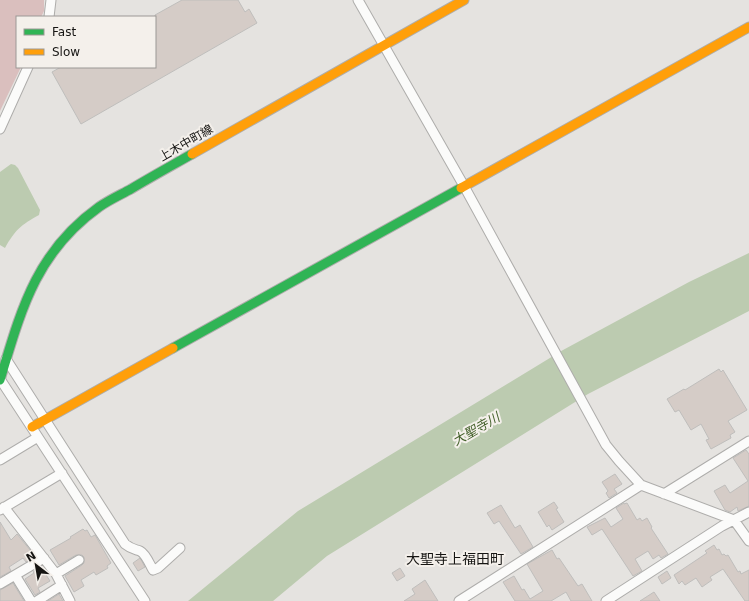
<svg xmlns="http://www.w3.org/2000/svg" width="749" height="601" viewBox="0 0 749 601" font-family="'DejaVu Sans','Noto Sans JP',sans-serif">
<rect width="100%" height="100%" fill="#e5e3e0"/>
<!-- forest -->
<path fill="#dabfbe" d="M 0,0 L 44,0 L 44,11 L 41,17 L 17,17 L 17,67 L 21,67 L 0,111 Z"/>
<!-- water -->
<path fill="#bccbb0" d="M 11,164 L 15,165 L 18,168 L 40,210 L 39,215 C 21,225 15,230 5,248 L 0,245 L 0,172 Z
M 749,253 L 749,311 L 588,394 L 327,556 L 273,601 L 188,601 L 298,511 L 563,350 L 689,282 Z"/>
<!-- building -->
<path fill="#d5ccc7" stroke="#bfbebc" d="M 182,0 L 238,0 L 245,12 L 249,9 L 257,23 L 81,124 L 52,72 L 61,67 L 155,67 L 155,15 Z
M 719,369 L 721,372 L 723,370 L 747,410 L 728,421 L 735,432 L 730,435 L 731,438 L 711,449 L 706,440 L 709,439 L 701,424 L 691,430 L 679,410 L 675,412 L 667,399 L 684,389 L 685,390 Z
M 746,450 L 749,454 L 749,506 L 738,511 L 737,507 L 730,512 L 725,510 L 714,491 L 725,485 L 730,493 L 748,481 L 733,458 Z
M 615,474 L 622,484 L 614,489 L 617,493 L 609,498 L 606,493 L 608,491 L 602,482 Z
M 554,502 L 558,508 L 556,509 L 564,522 L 552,530 L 549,525 L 547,527 L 538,512 Z
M 624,503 L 624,504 L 627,503 L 637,520 L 640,518 L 642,521 L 647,518 L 652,527 L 651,528 L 668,554 L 661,558 L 659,555 L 653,559 L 648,551 L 635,559 L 642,571 L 633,576 L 602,529 L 592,535 L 587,527 L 605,518 L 611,527 L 623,519 L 616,508 Z
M 501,505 L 515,528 L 520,525 L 533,547 L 521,554 L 499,521 L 494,524 L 487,513 Z
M 0,522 L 11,540 L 17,534 L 35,556 L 26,562 L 23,558 L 9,567 L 11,571 L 0,577 Z
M 83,529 L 85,531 L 87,530 L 91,537 L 95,535 L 111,563 L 107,566 L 108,568 L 96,575 L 94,572 L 81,580 L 84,586 L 74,592 L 65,576 L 82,565 L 84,563 L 84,557 L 82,555 L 76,555 L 59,565 L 50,550 L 71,538 L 70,537 Z
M 714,545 L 717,550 L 719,549 L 722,555 L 724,554 L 726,556 L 728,555 L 738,572 L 740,571 L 741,574 L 749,570 L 749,601 L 745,601 L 723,569 L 710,577 L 712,580 L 702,587 L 696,578 L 685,585 L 682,581 L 679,584 L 674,575 L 707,553 L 705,551 Z
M 552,550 L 557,559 L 559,558 L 578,586 L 582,584 L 592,601 L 571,601 L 566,592 L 551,601 L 515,601 L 503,582 L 514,576 L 522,590 L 524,589 L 530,599 L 543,591 L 527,564 Z
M 140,558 L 145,567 L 138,571 L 133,563 Z
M 41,567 L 50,581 L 38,588 L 40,592 L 35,595 L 25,579 L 34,573 L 33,572 Z
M 400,568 L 405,576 L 397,581 L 392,573 Z
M 667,571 L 671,578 L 662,584 L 658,577 Z
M 425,580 L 438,601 L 404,601 L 415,594 L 412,589 Z
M 13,583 L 24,601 L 0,601 L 0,590 Z
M 654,592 L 660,601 L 640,601 Z
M 59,594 L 63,601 L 48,601 Z"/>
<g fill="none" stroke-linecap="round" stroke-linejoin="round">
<defs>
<path id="street" d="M 358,0 L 464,186 L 606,445 L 619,461 L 641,485 L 734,520 L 749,541
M 49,17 L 51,0
M 0,129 L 28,67
M 6,359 L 125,544 C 131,549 134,549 140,551 C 146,554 150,565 153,570 L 158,568 L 180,548
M 0,379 L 145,601
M 0,460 L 38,437
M 664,494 L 749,441
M 4,507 L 56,574 L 70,601
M 0,510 L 62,473
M 56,574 L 79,560
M 15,575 L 31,601
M 0,584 L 44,558
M 37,601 L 62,585
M 459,601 L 641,485
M 606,601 L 722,526 L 749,512"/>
<path id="fast" d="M 173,348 L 461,188
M 0,380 C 21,310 36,252 99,207 C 109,200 120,195 131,189 C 151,177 171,166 192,154"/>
<path id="slow" d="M 192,154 L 464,0
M 461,188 L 749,27
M 32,427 L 173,348"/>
</defs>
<!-- street casing -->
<use href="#street" stroke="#aeadab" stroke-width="11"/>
<!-- fast casing -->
<use href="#fast" stroke="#aeadab" stroke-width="11"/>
<!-- slow casing -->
<use href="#slow" stroke="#aeadab" stroke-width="11"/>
<!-- street -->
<use href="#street" stroke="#fbfbfa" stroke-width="9"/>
<!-- fast -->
<use href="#fast" stroke="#30b455" stroke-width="9"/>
<!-- slow -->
<use href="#slow" stroke="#ff9f0a" stroke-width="9"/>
</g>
<g text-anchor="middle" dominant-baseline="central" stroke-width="4" stroke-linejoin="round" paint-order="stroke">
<!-- street labels -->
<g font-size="12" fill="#161513" stroke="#f4f0eb">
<text transform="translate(186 143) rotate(-30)">上木中町線</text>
</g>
<!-- water labels -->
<g font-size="13" font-style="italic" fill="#44612b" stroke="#f4f0eb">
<text transform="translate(476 429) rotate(-30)">大聖寺川</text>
</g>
<!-- quarter labels -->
<g font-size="14" fill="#161513" stroke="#f4f0eb">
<text x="455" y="559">大聖寺上福田町</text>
</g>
</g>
<!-- legend -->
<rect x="16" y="16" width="140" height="52" fill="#f4f0eb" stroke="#9b9895"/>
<rect x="24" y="29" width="20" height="6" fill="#30b455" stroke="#9b9895"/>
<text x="52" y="36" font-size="12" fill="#161513">Fast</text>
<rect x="24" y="49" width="20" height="6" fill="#ff9f0a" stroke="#9b9895"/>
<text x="52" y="56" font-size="12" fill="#161513">Slow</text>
<!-- north arrow -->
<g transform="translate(36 565) rotate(329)" stroke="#f4f0eb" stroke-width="3" paint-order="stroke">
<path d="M0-3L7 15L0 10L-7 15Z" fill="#161513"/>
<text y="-6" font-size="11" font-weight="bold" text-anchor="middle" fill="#161513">N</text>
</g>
</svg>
